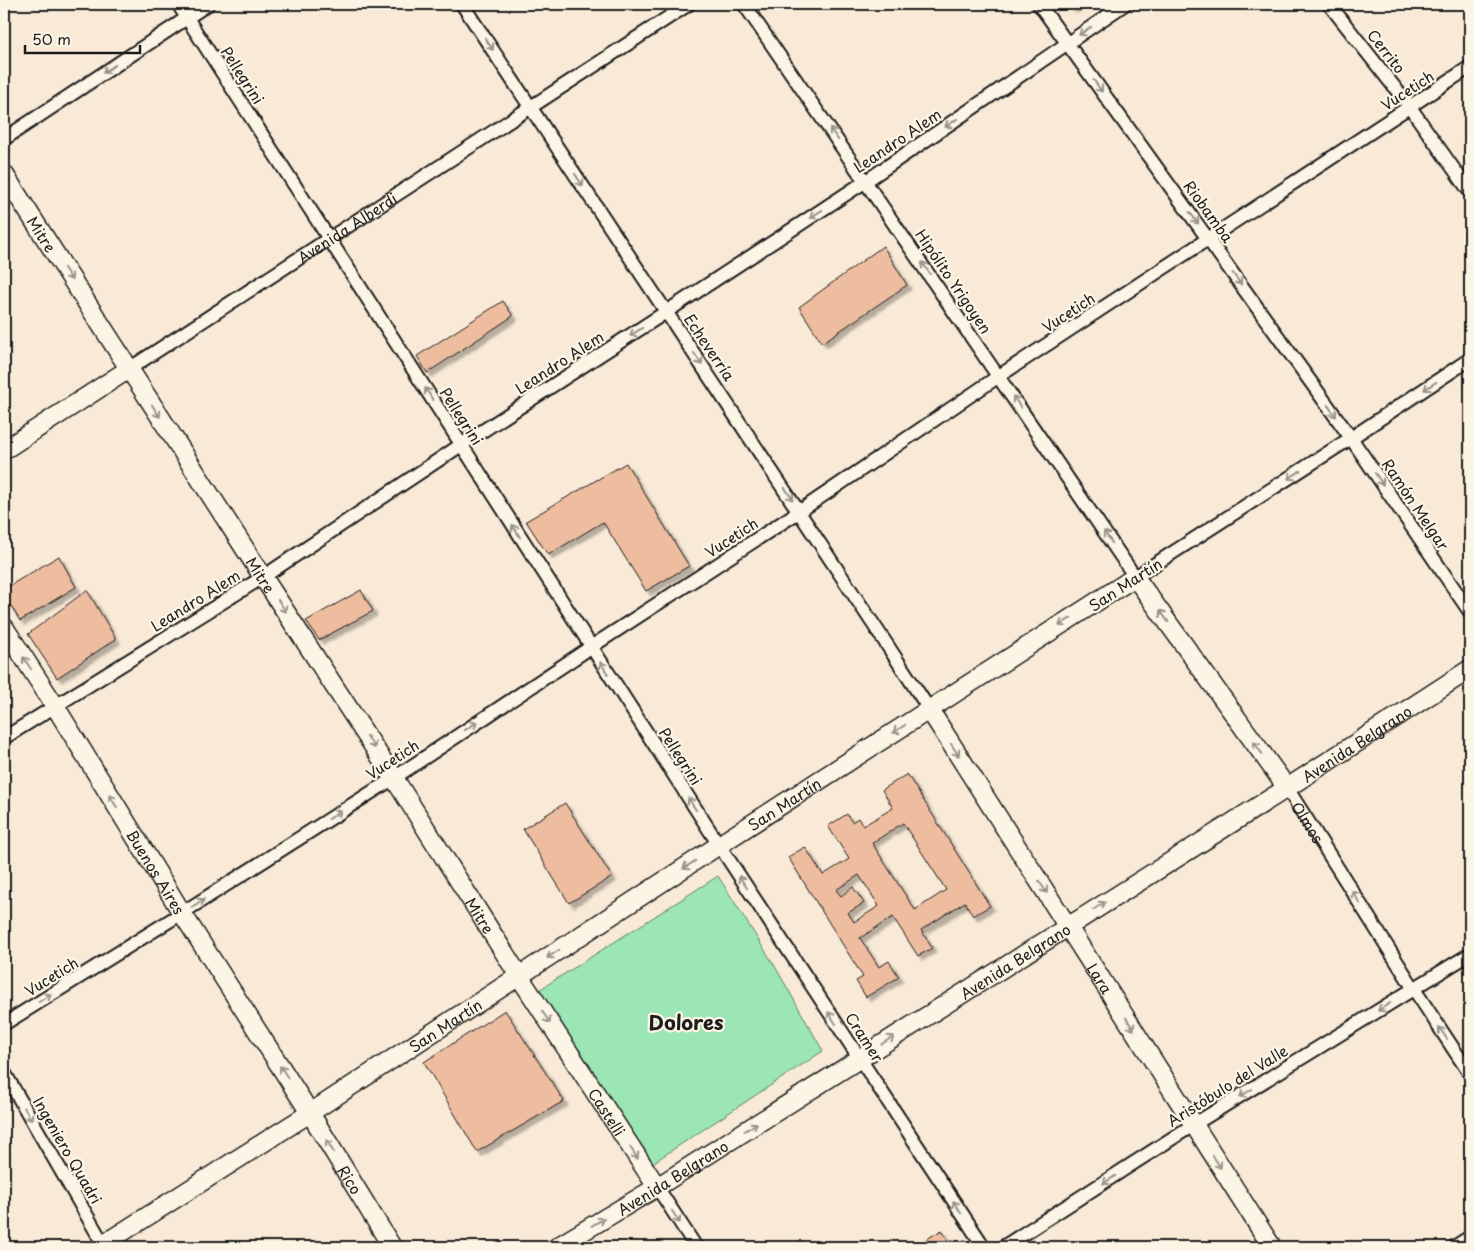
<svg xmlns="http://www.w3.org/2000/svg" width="1474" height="1251" viewBox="0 0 1474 1251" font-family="'Playpen Sans',sans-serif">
<defs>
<filter id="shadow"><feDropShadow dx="4.5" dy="4.5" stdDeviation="1" flood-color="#0004"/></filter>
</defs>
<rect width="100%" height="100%" fill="#f9ead7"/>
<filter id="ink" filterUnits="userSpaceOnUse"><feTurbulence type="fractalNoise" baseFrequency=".02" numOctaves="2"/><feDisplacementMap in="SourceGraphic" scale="10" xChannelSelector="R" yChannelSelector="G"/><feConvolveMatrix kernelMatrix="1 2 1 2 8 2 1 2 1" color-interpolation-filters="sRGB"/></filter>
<g filter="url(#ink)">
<!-- green -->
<path fill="#9ce5b4" stroke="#5c8068" d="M 718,876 L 776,968 L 823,1051 L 651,1164 L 539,990 Z"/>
<!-- building -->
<path fill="#eebc9f" stroke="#1c1c1c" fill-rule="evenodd" filter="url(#shadow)" d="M 1069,4 L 1079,4 L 1072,9 Z
M 883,246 L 907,285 L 822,343 L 799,307 Z
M 503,301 L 513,316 L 427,373 L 417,356 Z
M 626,463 L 689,566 L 646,591 L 603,522 L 548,555 L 526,521 Z
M 59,556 L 76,587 L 20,621 L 4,594 L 4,589 Z
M 87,590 L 116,639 L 57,678 L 28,634 Z
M 361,590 L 373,611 L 319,640 L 306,621 Z
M 907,774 L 990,906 L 973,916 L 965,902 L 921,930 L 932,948 L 918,956 L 893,917 L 860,938 L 879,967 L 889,961 L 899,977 L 866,997 L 856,981 L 863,977 L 788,857 L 805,847 L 823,875 L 849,859 L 828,826 L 847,814 L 852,822 L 858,818 L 863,826 L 893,808 L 882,790 ZM 903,823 L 946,890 L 915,910 L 872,843 ZM 859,875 L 879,906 L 854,922 L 848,913 L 864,903 L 853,887 L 841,896 L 836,890 Z
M 565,803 L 612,877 L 569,903 L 523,829 Z
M 505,1010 L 564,1101 L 477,1152 L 424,1062 Z
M 942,1230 L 952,1247 L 913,1247 Z"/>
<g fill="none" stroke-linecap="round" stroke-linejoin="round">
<defs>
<g id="street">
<path d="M 178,4 L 719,845 L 984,1247"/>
<path d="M 462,4 C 618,239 775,473 929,709"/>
<path d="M 744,4 L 1135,577 L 1351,438 L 1470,359"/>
<path d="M 1039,4 L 1351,438 L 1470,612"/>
<path d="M 1329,4 L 1410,107 L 1470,192"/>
<path d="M 4,139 L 208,4"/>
<path id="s1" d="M 129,369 L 689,4"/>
<path d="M 4,738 L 263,577 L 461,445 L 666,312 L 866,181 L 1125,4"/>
<path id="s2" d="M 1287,788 L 1414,989 L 1470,1074"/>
<path d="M 4,1024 L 182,913 L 394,778 L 591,647 L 800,511 L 999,376 L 1470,67"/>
<path d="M 4,1072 L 105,1247"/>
<path d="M 657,1187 L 696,1247"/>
<path d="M 1003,1247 L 1193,1125 L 1470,954"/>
<path d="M 1454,1247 L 1470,1237"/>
</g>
<g id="secondary">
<path id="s3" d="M 4,174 L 263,577 L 394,778 L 519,976 L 657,1187"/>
<path d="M 4,450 L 129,369"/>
<path id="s4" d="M 4,627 L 55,706 L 182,913 L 310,1113 L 392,1247"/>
<path id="s5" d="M 929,709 L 1272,1247"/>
<path id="s6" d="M 99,1247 L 310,1113 L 719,845 L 1135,577 L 1287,788"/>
<path id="s7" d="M 557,1247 L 657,1187 L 1287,788 L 1470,669"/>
</g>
</defs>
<!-- street casing -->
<use href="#street" stroke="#1c1c1c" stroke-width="16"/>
<!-- secondary casing -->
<use href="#secondary" stroke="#1c1c1c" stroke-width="21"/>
<!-- street -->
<use href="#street" stroke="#fcf5e5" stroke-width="12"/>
<!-- secondary -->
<use href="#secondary" stroke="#fcf5e5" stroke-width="18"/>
</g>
<!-- one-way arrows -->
<defs><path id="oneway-shaft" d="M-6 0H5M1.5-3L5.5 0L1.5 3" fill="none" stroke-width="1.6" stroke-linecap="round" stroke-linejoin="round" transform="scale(1.25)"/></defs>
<g stroke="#97938b">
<use href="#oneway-shaft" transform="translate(1085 31) rotate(146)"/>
<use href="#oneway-shaft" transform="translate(489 44) rotate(56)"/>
<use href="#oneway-shaft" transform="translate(109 69) rotate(147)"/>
<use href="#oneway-shaft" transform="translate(1098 86) rotate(54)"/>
<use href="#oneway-shaft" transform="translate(951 123) rotate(146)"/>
<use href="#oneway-shaft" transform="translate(834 134) rotate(-125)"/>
<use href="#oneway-shaft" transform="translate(579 180) rotate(56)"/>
<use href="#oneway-shaft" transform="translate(816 214) rotate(147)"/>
<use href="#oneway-shaft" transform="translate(1194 218) rotate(54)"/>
<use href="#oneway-shaft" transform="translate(926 268) rotate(-124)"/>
<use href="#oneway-shaft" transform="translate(68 274) rotate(57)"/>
<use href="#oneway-shaft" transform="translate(1237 279) rotate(54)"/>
<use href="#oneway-shaft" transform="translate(636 332) rotate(147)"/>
<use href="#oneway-shaft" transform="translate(698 359) rotate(56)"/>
<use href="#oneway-shaft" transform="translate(1430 386) rotate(146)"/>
<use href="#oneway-shaft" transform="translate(429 394) rotate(-123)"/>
<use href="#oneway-shaft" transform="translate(1017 402) rotate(-124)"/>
<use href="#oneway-shaft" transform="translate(156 411) rotate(57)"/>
<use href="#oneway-shaft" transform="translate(1332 411) rotate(54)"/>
<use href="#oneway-shaft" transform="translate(1294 475) rotate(147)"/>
<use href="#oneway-shaft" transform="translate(1379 479) rotate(56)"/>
<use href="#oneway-shaft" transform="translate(789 494) rotate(56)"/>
<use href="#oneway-shaft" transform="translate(516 531) rotate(-123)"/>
<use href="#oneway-shaft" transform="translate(1108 537) rotate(-124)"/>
<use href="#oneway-shaft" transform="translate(282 606) rotate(57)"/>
<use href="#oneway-shaft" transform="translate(1164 616) rotate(-126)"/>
<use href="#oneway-shaft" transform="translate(1065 622) rotate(147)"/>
<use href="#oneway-shaft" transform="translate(27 663) rotate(-123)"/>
<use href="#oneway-shaft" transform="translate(604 668) rotate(-123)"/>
<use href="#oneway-shaft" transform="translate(471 726) rotate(-33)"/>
<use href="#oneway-shaft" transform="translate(899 729) rotate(147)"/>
<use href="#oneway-shaft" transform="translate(371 742) rotate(57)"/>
<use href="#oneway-shaft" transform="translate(1258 748) rotate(-126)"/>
<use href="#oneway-shaft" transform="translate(955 750) rotate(57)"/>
<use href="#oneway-shaft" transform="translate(113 801) rotate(-122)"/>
<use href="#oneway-shaft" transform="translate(692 804) rotate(-123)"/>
<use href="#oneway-shaft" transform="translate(335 815) rotate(-33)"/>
<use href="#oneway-shaft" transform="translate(689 865) rotate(147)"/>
<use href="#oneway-shaft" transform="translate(743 882) rotate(-123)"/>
<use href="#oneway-shaft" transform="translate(1043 887) rotate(57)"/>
<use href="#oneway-shaft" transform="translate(1356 897) rotate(-122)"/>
<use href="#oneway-shaft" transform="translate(198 903) rotate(-33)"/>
<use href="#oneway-shaft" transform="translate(1099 906) rotate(-32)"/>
<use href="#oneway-shaft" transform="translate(553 954) rotate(147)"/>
<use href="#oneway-shaft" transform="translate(45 998) rotate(-32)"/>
<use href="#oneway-shaft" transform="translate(1384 1007) rotate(148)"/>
<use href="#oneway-shaft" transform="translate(546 1017) rotate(57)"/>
<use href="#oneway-shaft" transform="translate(832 1018) rotate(-123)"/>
<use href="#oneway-shaft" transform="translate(1130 1024) rotate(58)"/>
<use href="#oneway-shaft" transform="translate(1443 1033) rotate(-124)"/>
<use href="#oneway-shaft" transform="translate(888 1040) rotate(-32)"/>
<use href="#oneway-shaft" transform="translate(284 1072) rotate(-123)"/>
<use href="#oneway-shaft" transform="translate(1246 1093) rotate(148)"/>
<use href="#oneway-shaft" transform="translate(28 1114) rotate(60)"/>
<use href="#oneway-shaft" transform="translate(751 1127) rotate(-32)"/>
<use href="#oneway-shaft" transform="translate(330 1146) rotate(-121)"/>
<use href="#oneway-shaft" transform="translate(634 1153) rotate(57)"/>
<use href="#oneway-shaft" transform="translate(1217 1162) rotate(57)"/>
<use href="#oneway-shaft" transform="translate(1109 1180) rotate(147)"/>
<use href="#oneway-shaft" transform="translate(957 1207) rotate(-123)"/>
<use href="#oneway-shaft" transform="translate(676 1217) rotate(57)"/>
<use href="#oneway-shaft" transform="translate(598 1222) rotate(-31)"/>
</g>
</g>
<g text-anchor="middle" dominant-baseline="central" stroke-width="4.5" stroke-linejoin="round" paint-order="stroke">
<!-- street labels -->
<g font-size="15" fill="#1c1c1c" stroke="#fcf5e5">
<text transform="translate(1387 51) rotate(52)">Cerrito</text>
<text transform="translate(243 75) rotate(57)">Pellegrini</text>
<text transform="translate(1407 90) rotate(-33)">Vucetich</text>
<text transform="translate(897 140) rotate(-34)">Leandro Alem</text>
<text transform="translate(1209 211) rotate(54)">Riobamba</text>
<text stroke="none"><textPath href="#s1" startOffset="260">Avenida Alberdi</textPath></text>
<text stroke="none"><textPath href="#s3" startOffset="71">Mitre</textPath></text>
<text transform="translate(954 281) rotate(56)">Hipólito Yrigoyen</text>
<text transform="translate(1068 312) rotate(-33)">Vucetich</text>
<text transform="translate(710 347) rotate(56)">Echeverría</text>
<text transform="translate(559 362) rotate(-33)">Leandro Alem</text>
<text transform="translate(462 416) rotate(57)">Pellegrini</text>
<text transform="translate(1416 504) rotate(56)">Ramón Melgar</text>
<text transform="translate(731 537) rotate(-33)">Vucetich</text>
<text stroke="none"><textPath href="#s3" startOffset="476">Mitre</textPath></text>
<text transform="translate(1125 584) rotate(-33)">San Martín</text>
<text transform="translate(195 600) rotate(-32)">Leandro Alem</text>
<text stroke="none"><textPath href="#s7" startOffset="945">Avenida Belgrano</textPath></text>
<text transform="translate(681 756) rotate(57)">Pellegrini</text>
<text transform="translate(392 759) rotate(-33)">Vucetich</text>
<text stroke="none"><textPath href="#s6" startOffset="816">San Martín</textPath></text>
<text stroke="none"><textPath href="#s2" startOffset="40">Olmos</textPath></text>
<text stroke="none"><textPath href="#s4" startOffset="288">Buenos Aires</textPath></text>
<text stroke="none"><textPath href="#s3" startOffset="881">Mitre</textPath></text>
<text stroke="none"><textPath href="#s7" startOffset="540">Avenida Belgrano</textPath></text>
<text transform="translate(51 976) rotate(-32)">Vucetich</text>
<text stroke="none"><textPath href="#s5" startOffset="319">Lara</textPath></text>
<text stroke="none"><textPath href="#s6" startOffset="411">San Martín</textPath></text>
<text transform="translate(865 1037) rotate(57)">Cramer</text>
<text transform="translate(1227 1085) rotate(-32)">Aristóbulo del Valle</text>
<text stroke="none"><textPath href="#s3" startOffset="1115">Castelli</textPath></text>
<text transform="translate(68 1150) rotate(60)">Ingeniero Quadri</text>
<text stroke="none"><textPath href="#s7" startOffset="135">Avenida Belgrano</textPath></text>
<text stroke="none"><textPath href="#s4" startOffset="652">Rico</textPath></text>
</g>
<!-- district labels -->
<g font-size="20" font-weight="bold" fill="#1c1c1c" stroke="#fcf5e5">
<text x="686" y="1022">Dolores</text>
</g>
</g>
<!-- margin -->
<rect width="1474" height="1251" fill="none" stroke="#fcf5e5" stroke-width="20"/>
<rect x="10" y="10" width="1454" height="1231" fill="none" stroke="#1c1c1c" stroke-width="2" filter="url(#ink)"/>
<!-- scale -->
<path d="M25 45v8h115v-8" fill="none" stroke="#1c1c1c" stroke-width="2.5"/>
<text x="32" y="45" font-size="15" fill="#1c1c1c" stroke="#fcf5e5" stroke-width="4" paint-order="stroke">50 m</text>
</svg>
